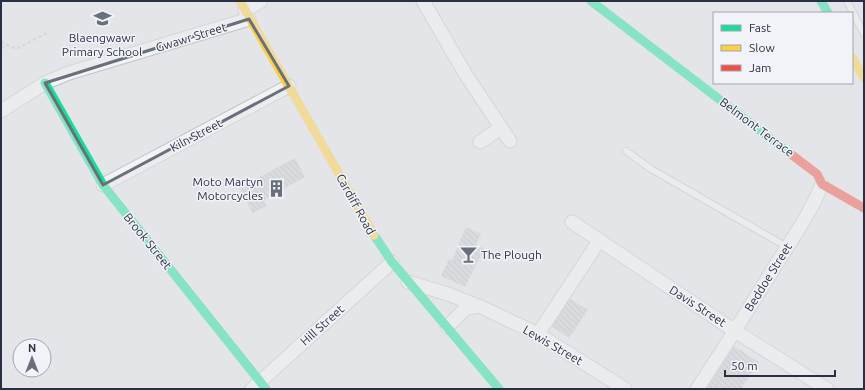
<svg xmlns="http://www.w3.org/2000/svg" width="865" height="390" viewBox="0 0 865 390" font-family="Ubuntu,sans-serif">
<defs>
<pattern id="building-back-hatch" width="6" height="6" patternUnits="userSpaceOnUse"><rect width="6" height="6" fill="#cbcdd1"/><path d="M-1 5l2 2M0 0l6 6M5-1l2 2" fill="none" stroke="#aeb0b5"/></pattern>
</defs>
<rect width="100%" height="100%" fill="#e3e5e8"/>
<!-- building -->
<path fill="url(#building-back-hatch)" d="M 295,158 L 305,177 L 264,200 L 267,206 L 253,213 L 239,188 Z
M 466,227 L 481,234 L 476,244 L 484,249 L 465,287 L 441,276 L 449,259 L 452,260 Z
M 566,296 L 588,310 L 569,338 L 548,324 Z
M 734,346 L 759,362 L 741,389 L 705,389 Z"/>
<g fill="none" stroke-linecap="round" stroke-linejoin="round">
<defs>
<path id="lane" d="M 847,1 L 864,34
M 626,151 L 651,169 L 787,247"/>
<path id="street" d="M 423,1 L 466,75 L 510,141
M 245,10 L 261,1
M 1,111 L 45,83 L 69,73 L 249,19
M 480,142 L 501,128
M 103,185 L 289,86
M 572,222 L 735,331 L 827,389
M 408,282 L 448,294 L 478,306
M 447,327 L 465,309 L 479,306 L 538,334 L 625,389
M 538,334 L 599,241
M 252,389 L 392,262
M 697,389 C 725,347 751,305 777,263 C 793,238 811,212 822,184"/>
</defs>
<!-- lane casing -->
<use href="#lane" stroke="#c1c3c6" stroke-width="8"/>
<!-- street casing -->
<use href="#street" stroke="#c1c3c6" stroke-width="15"/>
<!-- path -->
<path stroke="#c4c6cb" stroke-width="2.5" stroke-dasharray="3 3" stroke-linecap="butt" d="M 1,42 L 16,49 L 47,33
M 1,48 L 7,45"/>
<!-- lane -->
<use href="#lane" stroke="#f2f3f5" stroke-width="6"/>
<!-- street -->
<use href="#street" stroke="#f2f3f5" stroke-width="13"/>
<!-- fast -->
<path stroke="#16e098" stroke-width="9" d="M 591,1 L 792,155
M 821,1 L 828,13
M 45,83 L 103,185 L 266,389
M 374,235 L 392,262 L 499,389"/>
<!-- slow -->
<path stroke="#ffcf43" stroke-width="9" d="M 240,1 L 374,235
M 852,57 L 864,78"/>
<!-- jam -->
<path stroke="#f24e42" stroke-width="9" d="M 792,155 L 817,174 L 822,184 L 864,208"/>
</g>
<!-- marked area -->
<path d="M0 0H865V390H0ZM 249,19 L 289,86 L 103,185 L 45,83 Z" fill="#e3e5e8" fill-opacity=".55" fill-rule="evenodd"/>
<path fill="none" stroke="#69707d" stroke-width="3" stroke-linejoin="round" d="M 249,19 L 289,86 L 103,185 L 45,83 Z"/>
<!-- icons -->
<defs>
<symbol id="school-bare" viewBox="-9 -9 18 18"><path d="M0-5L7-2L0 1L-7-2ZM-4 1L0 2.5L4 1V4Q0 6-4 4Z" fill="#69707d" stroke="#f1f3f8" stroke-width="2.5" paint-order="stroke"/></symbol>
<symbol id="building-bare" viewBox="-9 -9 18 18"><path d="M-4-6H4V6H1V3H-1V6H-4ZM-2.5-4.3h1.7v1.8h-1.7ZM.8-4.3h1.7v1.8H.8ZM-2.5-1h1.7V.8h-1.7ZM.8-1h1.7V.8H.8Z" fill="#69707d" stroke="#f1f3f8" stroke-width="2.5" paint-order="stroke"/></symbol>
<symbol id="bar-bare" viewBox="-9 -9 18 18"><path d="M-6-5H6L.8 .8V4.5H3.5V6h-7V4.5H-.8V.8Z" fill="#69707d" stroke="#f1f3f8" stroke-width="2.5" paint-order="stroke"/></symbol>
</defs>
<g fill-rule="evenodd">
<use href="#school-bare" x="90" y="6" width="25" height="25"/>
<use href="#building-bare" x="264" y="176" width="25" height="25"/>
<use href="#bar-bare" x="456" y="242" width="25" height="25"/>
</g>
<g text-anchor="middle" dominant-baseline="central" stroke-width="3" stroke-linejoin="round" paint-order="stroke">
<!-- poi labels -->
<g font-size="12" fill="#283143" stroke="#f1f3f8">
<text x="102" y="37">Blaengwawr<tspan x="102" dy="14">Primary School</tspan></text>
<text x="263" y="181" text-anchor="end">Moto Martyn<tspan x="263" dy="14">Motorcycles</tspan></text>
<text x="481" y="254" text-anchor="start">The Plough</text>
</g>
<!-- street labels -->
<g font-size="12" fill="#283143" stroke="#f1f3f8">
<text transform="translate(191 37) rotate(-17)">Gwawr Street</text>
<text transform="translate(757 127) rotate(37)">Belmont Terrace</text>
<text transform="translate(196 135) rotate(-28)">Kiln Street</text>
<text transform="translate(356 204) rotate(61)">Cardiff Road</text>
<text transform="translate(148 241) rotate(51)">Brook Street</text>
<text transform="translate(768 277) rotate(-58)">Beddoe Street</text>
<text transform="translate(698 306) rotate(33)">Davis Street</text>
<text transform="translate(322 325) rotate(-42)">Hill Street</text>
<text transform="translate(553 345) rotate(30)">Lewis Street</text>
</g>
</g>
<!-- border -->
<rect width="865" height="390" fill="none" stroke="#283143" stroke-width="4"/>
<!-- legend -->
<rect x="713" y="12" width="140" height="72" fill="#f1f3f8" stroke="#a1a5b0"/>
<rect x="721" y="25" width="20" height="6" fill="#16e098" stroke="#a1a5b0"/>
<text x="749" y="32" font-size="12" fill="#283143">Fast</text>
<rect x="721" y="45" width="20" height="6" fill="#ffcf43" stroke="#a1a5b0"/>
<text x="749" y="52" font-size="12" fill="#283143">Slow</text>
<rect x="721" y="65" width="20" height="6" fill="#f24e42" stroke="#a1a5b0"/>
<text x="749" y="72" font-size="12" fill="#283143">Jam</text>
<!-- north arrow -->
<g transform="translate(32 358)"><circle r="19" fill="#f1f3f8" stroke="#a1a5b0"/>
<path d="M0-3L7 15L0 10L-7 15Z" fill="#69707d"/>
<text y="-6" font-size="11" font-weight="bold" text-anchor="middle" fill="#283143">N</text>
</g>
<!-- scale -->
<path d="M725 370v6h110v-6" fill="none" stroke="#283143" stroke-width="2"/>
<text x="731" y="370" font-size="12" fill="#283143" stroke="#f1f3f8" stroke-width="3" paint-order="stroke">50 m</text>
</svg>
